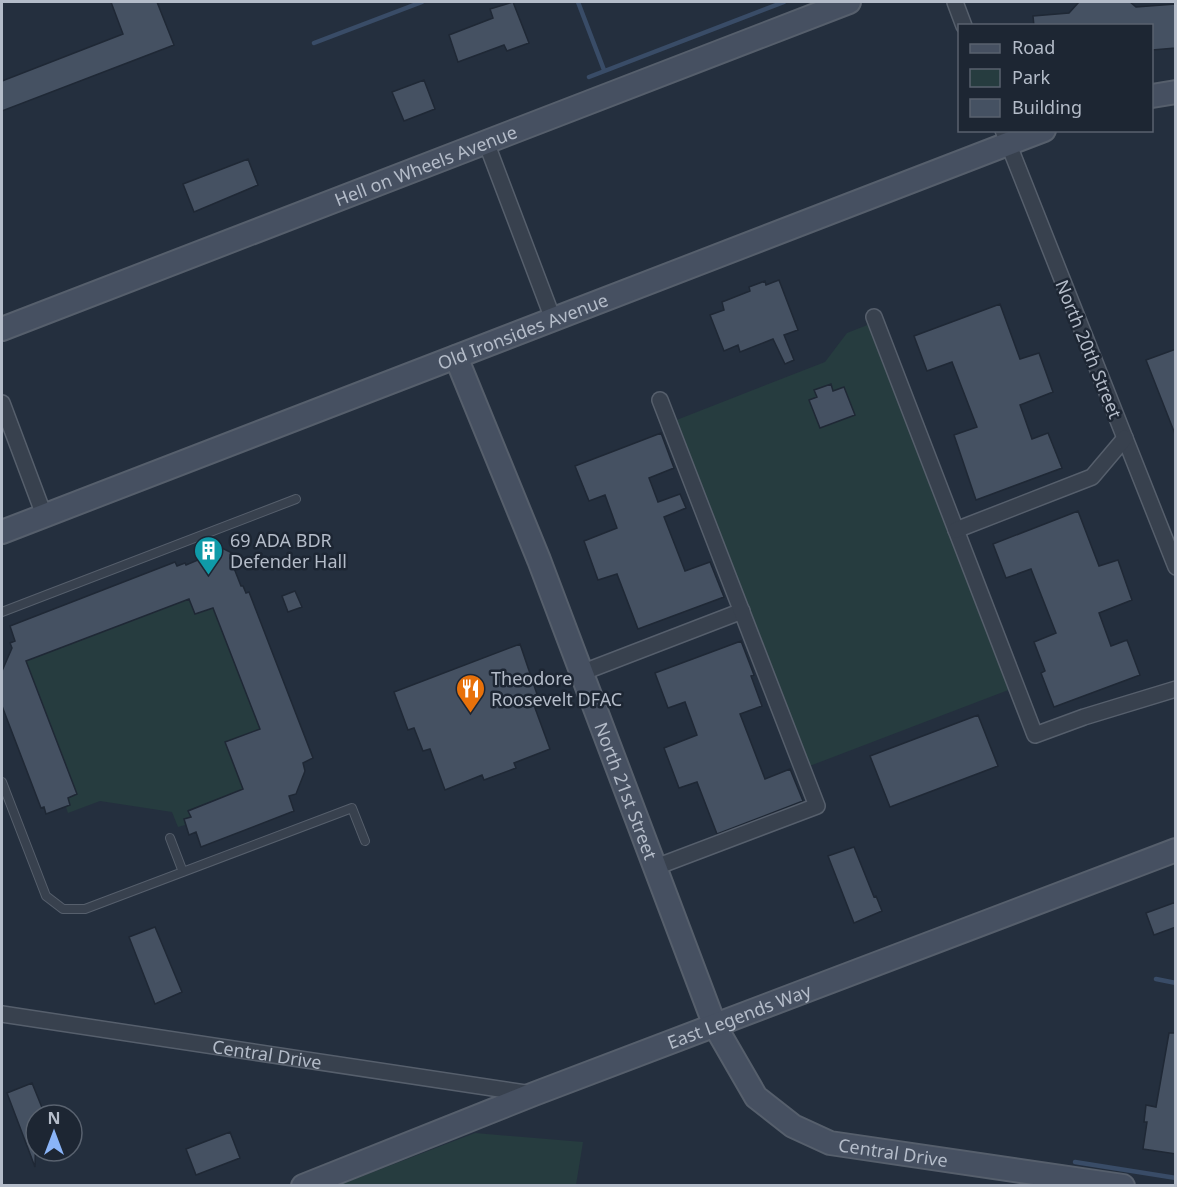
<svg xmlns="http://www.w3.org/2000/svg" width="1177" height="1187" viewBox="0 0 1177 1187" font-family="'Noto Sans',sans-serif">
<rect width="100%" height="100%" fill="#242f3e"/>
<!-- green -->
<path fill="#263c3f" d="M 870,324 L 1011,689 L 807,767 L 674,421 L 825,362 L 847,333 Z
M 189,599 L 195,614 L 213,608 L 278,776 L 188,810 L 191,817 L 184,819 L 185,825 L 178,827 L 172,812 L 100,801 L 68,813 L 66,807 L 70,805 L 68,798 L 77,794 L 28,666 L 24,662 Z
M 475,1133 L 583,1142 L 576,1185 L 339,1185 Z"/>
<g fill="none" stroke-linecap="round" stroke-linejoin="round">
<!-- stream -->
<path stroke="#394c67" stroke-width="4.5" d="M 578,2 L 604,70
M 314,43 L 422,2
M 589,77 L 784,2
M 1156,979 L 1176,983
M 1075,1162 L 1176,1178"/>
</g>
<!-- building -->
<path fill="#455162" stroke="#1f2835" stroke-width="1.5" d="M 111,2 L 157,2 L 174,45 L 2,111 L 2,81 L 123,34 Z
M 513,2 L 529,43 L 507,51 L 504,45 L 458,62 L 449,35 L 493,18 L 490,9 Z
M 1079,2 L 1130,2 L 1136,7 L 1176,4 L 1176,48 L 1152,50 L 1152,26 L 1034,26 L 1033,16 L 1069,13 Z
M 424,80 L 435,109 L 404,121 L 392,92 Z
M 248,159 L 258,185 L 194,212 L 183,184 Z
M 779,280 L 798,330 L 784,335 L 794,360 L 785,364 L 773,339 L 740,352 L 738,345 L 724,351 L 710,315 L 724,310 L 722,302 L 750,291 L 749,287 L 765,281 L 766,285 Z
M 1000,304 L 1020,359 L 1039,353 L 1053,392 L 1020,405 L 1032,439 L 1048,433 L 1062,468 L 976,500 L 954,435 L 977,427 L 952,362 L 927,371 L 914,336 Z
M 1176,349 L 1176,434 L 1175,434 L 1146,360 Z
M 831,384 L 833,391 L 844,387 L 855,415 L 820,428 L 809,400 L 817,397 L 814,390 Z
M 661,433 L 674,468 L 649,478 L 658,502 L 680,494 L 686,508 L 664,517 L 685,571 L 710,562 L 724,597 L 638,629 L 617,574 L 598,580 L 584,541 L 617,528 L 605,495 L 589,501 L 575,466 Z
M 1078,511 L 1099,566 L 1118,560 L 1132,600 L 1099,613 L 1111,646 L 1127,640 L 1140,675 L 1054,707 L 1041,673 L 1045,671 L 1034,642 L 1056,633 L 1031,569 L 1006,578 L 993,544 Z
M 220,547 L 232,553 L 230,558 L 241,586 L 243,586 L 246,593 L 249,592 L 313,758 L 303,763 L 305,771 L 296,794 L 289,796 L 294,811 L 201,847 L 196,832 L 189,835 L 184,819 L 191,817 L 188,811 L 243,789 L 225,742 L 260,729 L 213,608 L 195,614 L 189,599 L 26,661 L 77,794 L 68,798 L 70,805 L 46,814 L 44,807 L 41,808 L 2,706 L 2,671 L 12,648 L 10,643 L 15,641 L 10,626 L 175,562 L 177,566 L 185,563 L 186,565 L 217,552 Z
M 295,591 L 302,607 L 288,612 L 282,596 Z
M 741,641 L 754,675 L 751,676 L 762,706 L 740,714 L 765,779 L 790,769 L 803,801 L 717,834 L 697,782 L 679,788 L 664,748 L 697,735 L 685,702 L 668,708 L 655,673 Z
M 520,644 L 541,706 L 535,708 L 550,749 L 514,763 L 516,768 L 484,780 L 482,775 L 445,790 L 430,749 L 423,751 L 414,728 L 408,730 L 394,692 Z
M 978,715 L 998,766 L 890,807 L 870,756 Z
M 854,847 L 874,897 L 876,896 L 882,911 L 854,923 L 828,856 Z
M 1176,902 L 1176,927 L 1154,935 L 1146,913 Z
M 155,927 L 182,992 L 155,1004 L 129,937 Z
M 1169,1033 L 1176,1033 L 1176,1154 L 1143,1149 L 1147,1122 L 1144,1122 L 1146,1105 L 1156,1107 Z
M 32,1083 L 45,1115 L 36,1115 L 35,1167 L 7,1093 Z
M 230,1132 L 240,1158 L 196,1175 L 186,1149 Z"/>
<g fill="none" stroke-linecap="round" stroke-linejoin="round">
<defs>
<path id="lane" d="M 2,612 L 296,499
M 2,782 L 46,896 L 63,909 L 85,909 L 352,808 L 365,841
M 170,838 L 183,872"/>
<g id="street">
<path d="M 955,2 L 964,26"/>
<path d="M 1003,130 L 1176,567"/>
<path d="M 486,142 L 553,319"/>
<path d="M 874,317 L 1035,735 L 1084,717 L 1176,689"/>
<path d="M 2,403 L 44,515"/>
<path d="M 956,530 L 1092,477 L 1125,438"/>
<path d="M 581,673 L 742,611"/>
<path d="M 656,867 L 817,806 L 660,400"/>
<path id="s1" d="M 2,1014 L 532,1094"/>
</g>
<g id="secondary">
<path d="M 1152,96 L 1176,92"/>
<path id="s2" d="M 2,329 L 849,2"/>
<path id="s3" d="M 456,357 L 539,560 L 715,1026 L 756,1097 L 793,1126 L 830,1143 L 1123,1186"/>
<path id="s4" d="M 2,532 L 1044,130"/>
<path id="s5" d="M 303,1186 L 534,1094 L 1176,850"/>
</g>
</defs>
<!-- lane casing -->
<use href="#lane" stroke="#565f6c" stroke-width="10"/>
<!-- street casing -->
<use href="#street" stroke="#565f6c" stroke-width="18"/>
<!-- secondary casing -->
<use href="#secondary" stroke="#565f6c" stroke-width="26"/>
<!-- lane -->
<use href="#lane" stroke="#38414e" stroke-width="8"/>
<!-- street -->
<use href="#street" stroke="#38414e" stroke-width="15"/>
<!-- secondary -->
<use href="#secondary" stroke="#465061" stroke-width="22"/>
</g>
<!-- icons -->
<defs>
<symbol id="building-pin" viewBox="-11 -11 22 30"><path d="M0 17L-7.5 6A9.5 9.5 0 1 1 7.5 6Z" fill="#0f9aa8" stroke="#1d2633"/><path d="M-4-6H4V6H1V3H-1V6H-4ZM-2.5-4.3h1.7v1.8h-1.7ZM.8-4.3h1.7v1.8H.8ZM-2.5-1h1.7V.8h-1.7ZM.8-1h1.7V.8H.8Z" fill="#fff"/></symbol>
<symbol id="restaurant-pin" viewBox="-11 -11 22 30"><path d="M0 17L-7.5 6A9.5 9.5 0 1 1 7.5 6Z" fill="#e8710a" stroke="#1d2633"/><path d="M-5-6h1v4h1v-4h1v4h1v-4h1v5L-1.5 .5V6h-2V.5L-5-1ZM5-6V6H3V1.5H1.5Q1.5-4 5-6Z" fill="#fff"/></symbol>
</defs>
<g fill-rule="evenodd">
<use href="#building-pin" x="192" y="534" width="33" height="45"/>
<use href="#restaurant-pin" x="454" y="672" width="33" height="45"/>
</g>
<g text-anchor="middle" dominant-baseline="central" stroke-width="5" stroke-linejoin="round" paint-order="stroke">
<!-- street labels -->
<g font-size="18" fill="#b4bcc9" stroke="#1d2633">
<text stroke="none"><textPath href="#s2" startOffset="454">Hell on Wheels Avenue</textPath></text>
<text stroke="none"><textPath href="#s4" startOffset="558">Old Ironsides Avenue</textPath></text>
<text transform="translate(1089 349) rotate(68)">North 20th Street</text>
<text stroke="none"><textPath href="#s3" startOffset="466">North 21st Street</textPath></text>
<text stroke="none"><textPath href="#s5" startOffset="468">East Legends Way</textPath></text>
<text stroke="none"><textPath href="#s1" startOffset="268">Central Drive</textPath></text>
<text stroke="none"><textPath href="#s3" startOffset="951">Central Drive</textPath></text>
</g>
<!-- poi labels -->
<g font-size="18" fill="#b4bcc9" stroke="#1d2633" text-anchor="start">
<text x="230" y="540">69 ADA BDR<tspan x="230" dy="21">Defender Hall</tspan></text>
<text x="491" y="678">Theodore<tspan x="491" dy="21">Roosevelt DFAC</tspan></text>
</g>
</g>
<!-- border -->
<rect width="1177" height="1187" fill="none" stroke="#b4bcc9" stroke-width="6"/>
<!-- legend -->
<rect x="958" y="24" width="195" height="108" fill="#1d2633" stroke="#59626f" stroke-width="1.5"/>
<rect x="970" y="44" width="30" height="9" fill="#465061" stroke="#59626f" stroke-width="1.5"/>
<text x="1012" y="54" font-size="18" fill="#b4bcc9">Road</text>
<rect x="970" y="69" width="30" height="18" fill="#263c3f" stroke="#59626f" stroke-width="1.5"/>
<text x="1012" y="84" font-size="18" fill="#b4bcc9">Park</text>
<rect x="970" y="99" width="30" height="18" fill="#455162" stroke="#59626f" stroke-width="1.5"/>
<text x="1012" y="114" font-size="18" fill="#b4bcc9">Building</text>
<!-- north arrow -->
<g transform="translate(54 1133)"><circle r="28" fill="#1d2633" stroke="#59626f" stroke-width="1.5"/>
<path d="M0-4.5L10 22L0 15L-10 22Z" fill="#8ab4f8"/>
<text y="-9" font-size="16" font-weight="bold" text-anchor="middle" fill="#b4bcc9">N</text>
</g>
</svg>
